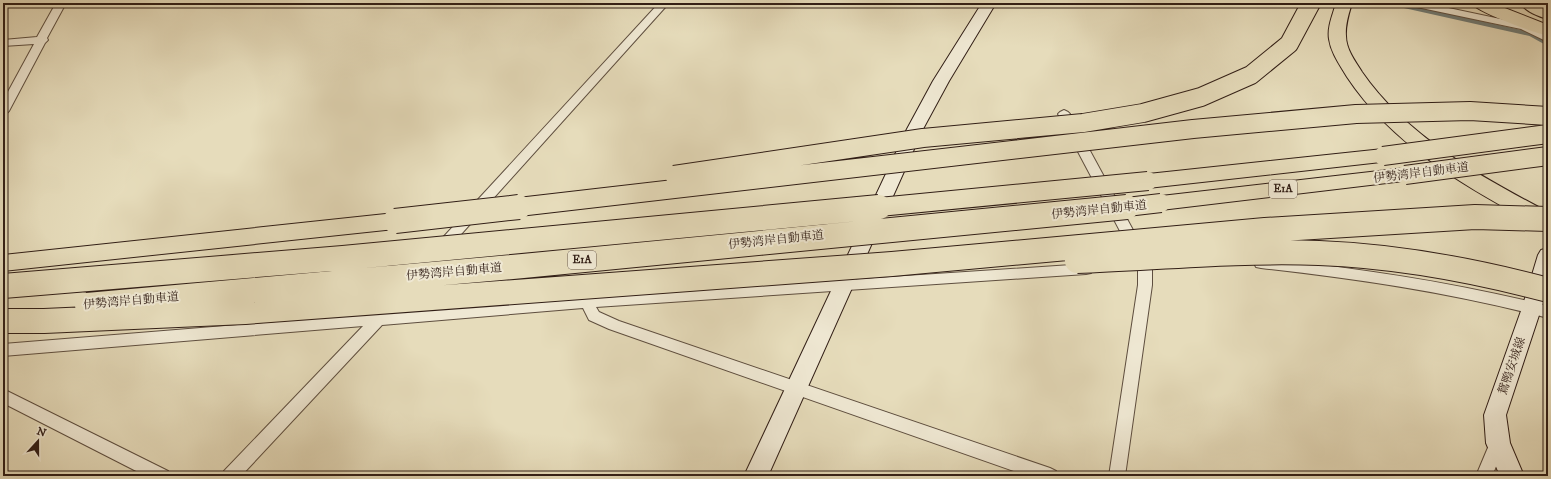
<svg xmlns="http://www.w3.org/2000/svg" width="1551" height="479" viewBox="0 0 1551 479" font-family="'IM FELL DW Pica','Noto Serif JP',serif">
<rect width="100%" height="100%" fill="#e6dcbb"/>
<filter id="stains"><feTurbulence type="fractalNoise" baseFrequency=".005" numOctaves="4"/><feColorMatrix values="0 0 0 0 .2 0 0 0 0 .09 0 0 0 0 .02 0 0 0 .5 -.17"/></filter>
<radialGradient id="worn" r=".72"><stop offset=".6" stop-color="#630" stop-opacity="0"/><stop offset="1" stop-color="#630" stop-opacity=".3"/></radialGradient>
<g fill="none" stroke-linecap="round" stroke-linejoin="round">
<!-- stream -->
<path stroke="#6f7c78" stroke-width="4" d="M 1391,3 L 1530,34 L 1548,44
M 3,6 L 12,3"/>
<defs>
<path id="street" d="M 56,3 L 66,3 L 47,38 L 48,40 L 45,43 L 9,111 L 7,113 L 3,114 L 3,101 L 34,44 L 3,46 L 3,40 L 37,37 Z
M 659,3 L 669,3 L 446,251 L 441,253 L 436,251 L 434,248 L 436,245 Z
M 1407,3 L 1425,3 L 1524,24 L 1548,35 L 1548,42 L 1521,29 L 1412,6 Z
M 1064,110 L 1068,112 L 1070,114 L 1152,265 L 1152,285 L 1125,476 L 1109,476 L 1138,285 L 1138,265 L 1058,114 L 1060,112 Z
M 1261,258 C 1358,268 1453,282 1548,306 L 1548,318 C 1454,293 1358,279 1261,268 L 1256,267 L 1254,263 L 1256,259 Z
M 1086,264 L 1091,265 L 1093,269 L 1091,273 L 1086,274 L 596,307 L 599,312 L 619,321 L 1050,468 L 1056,471 L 1058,476 L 1028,476 L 609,329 L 589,320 L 583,308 L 382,325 L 241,476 L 222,476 L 224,471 L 363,326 L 3,356 L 3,344 L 374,314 L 380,311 L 385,313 L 587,297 Z
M 3,389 L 168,471 L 170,476 L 146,476 L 3,403 Z
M 1498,436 L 1504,438 L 1506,443 L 1492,476 L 1476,476 L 1492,438 Z"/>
<path id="secondary" d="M 982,3 L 996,3 L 949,81 L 923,129 L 768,476 L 744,476 L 907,129 L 933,81 Z
M 1548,248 L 1548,288 L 1506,415 L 1510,443 L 1524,476 L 1500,476 L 1486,443 L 1484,415 L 1522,308 L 1538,255 L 1541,250 Z"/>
<path id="highway" d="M 1336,3 L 1352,3 C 1349,13 1345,25 1346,36 C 1346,49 1355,61 1362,72 C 1406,136 1481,177 1548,212 L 1548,227 L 1545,228 L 1537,225 C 1467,188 1392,145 1347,77 C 1340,65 1331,53 1329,39 C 1327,27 1333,14 1336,3 Z
M 1471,3 L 1492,3 L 1548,25 L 1548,36 C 1535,33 1477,12 1471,3 Z
M 1520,3 L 1540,3 L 1548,7 L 1548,19 C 1539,17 1525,11 1520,3 Z
M 1383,149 L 1390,151 L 1393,156 L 1390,161 L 1148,188 L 1141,186 L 1138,181 L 1141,176 L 1148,174 Z
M 1405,168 L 1412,170 L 1415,175 L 1412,180 L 1161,210 L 1154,208 L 1150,203 L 1154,198 L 1161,196 Z
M 395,213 L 403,216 L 406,221 L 403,226 L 395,229 L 3,271 L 3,255 Z"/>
</defs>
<!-- street casing -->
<use href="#street" stroke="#5e4e3f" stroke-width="2"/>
<!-- secondary casing -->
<use href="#secondary" stroke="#311e16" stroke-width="2"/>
<!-- highway casing -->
<use href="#highway" stroke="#311e16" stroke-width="2"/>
<!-- street -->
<use href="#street" fill="#efe8d3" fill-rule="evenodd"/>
<!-- secondary -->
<use href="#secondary" fill="#efe8d3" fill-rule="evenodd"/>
<!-- highway -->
<use href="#highway" fill="#e6dcbb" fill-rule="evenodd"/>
<defs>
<path id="highway-bridge-far1" d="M 1383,156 L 1548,134
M 674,175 L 923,138 L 1083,123 L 1143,113 L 1201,97 L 1251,75 L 1289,44 L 1311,3
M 1405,175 L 1548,156
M 510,208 L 1193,129 L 1356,114 L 1470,111 L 1548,116
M 869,208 L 1148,181
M 1118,208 L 1161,203"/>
<path id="highway-bridge" d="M 395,221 L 519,207
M 1077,261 C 1157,258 1238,250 1319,253 C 1397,256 1473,270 1548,290
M 3,286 L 343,258 L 879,207
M 87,305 L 523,266 L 1127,207
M 3,321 L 44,321 L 245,312 L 892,264 L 1265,230 L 1475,217 L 1548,219"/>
</defs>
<!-- highway-bridge-far1 casing -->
<use href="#highway-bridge-far1" stroke="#311e16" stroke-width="20" stroke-linecap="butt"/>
<!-- highway-bridge casing -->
<use href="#highway-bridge" stroke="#311e16" stroke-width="26" stroke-linecap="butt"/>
<!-- highway-bridge-far1 -->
<use href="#highway-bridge-far1" stroke="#e6dcbb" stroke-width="18"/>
<!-- highway-bridge -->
<use href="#highway-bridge" stroke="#e6dcbb" stroke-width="24"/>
</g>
<g text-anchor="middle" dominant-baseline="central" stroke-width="4" stroke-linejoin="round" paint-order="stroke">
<!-- shield labels -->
<g fill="#efe8d3" stroke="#6a5b4f" stroke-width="1">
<rect x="1269" y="180" width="28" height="18" rx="3"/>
<rect x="568" y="251" width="28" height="18" rx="3"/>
</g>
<g font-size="11" font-weight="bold" fill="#311e16">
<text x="1283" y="189">E1A</text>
<text x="582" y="260">E1A</text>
</g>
<!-- street labels -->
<g font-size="12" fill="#311e16" stroke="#efe8d3">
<text transform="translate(1421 173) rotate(-7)">伊勢湾岸自動車道</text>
<text transform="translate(1099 210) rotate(-6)">伊勢湾岸自動車道</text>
<text transform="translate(776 240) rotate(-6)">伊勢湾岸自動車道</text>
<text transform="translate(454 272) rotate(-5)">伊勢湾岸自動車道</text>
<text transform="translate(131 301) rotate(-5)">伊勢湾岸自動車道</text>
<text transform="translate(1512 366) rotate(-71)">鴛鴨安城線</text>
</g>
</g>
<!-- margin -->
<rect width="1551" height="479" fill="none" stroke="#e6dcbb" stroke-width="16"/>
<rect x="4" y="4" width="1543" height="471" fill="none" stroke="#311e16" stroke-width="2"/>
<rect x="8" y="8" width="1535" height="463" fill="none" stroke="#311e16"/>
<!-- north arrow -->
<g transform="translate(38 441) rotate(21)" stroke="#efe8d3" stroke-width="3" paint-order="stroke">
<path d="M0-3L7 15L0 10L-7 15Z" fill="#311e16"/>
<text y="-6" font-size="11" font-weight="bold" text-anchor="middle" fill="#311e16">N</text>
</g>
<rect width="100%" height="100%" filter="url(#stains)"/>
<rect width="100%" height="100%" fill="url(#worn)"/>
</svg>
